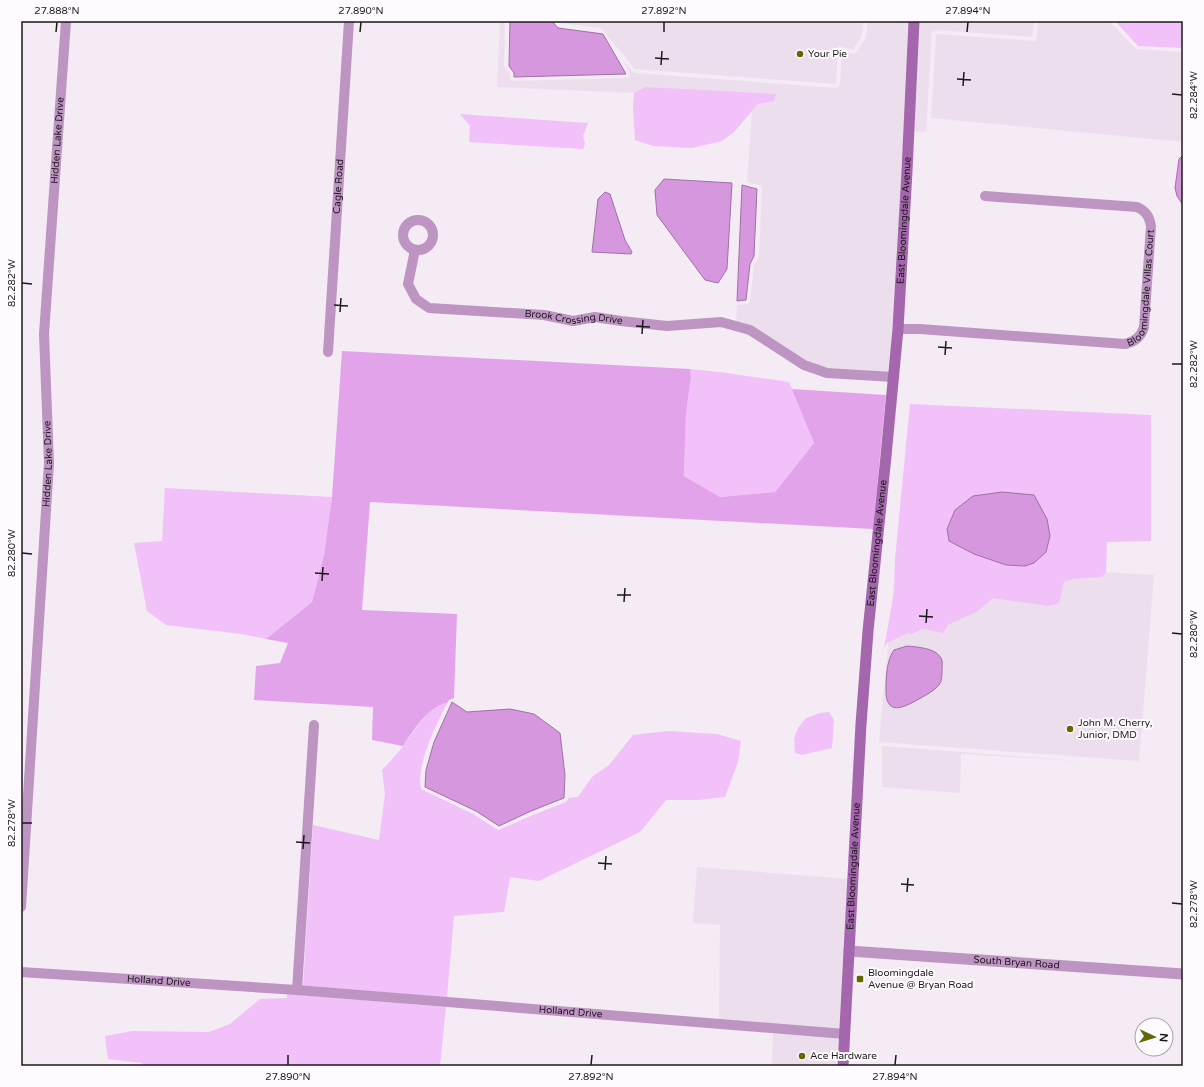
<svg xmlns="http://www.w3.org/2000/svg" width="1204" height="1087" viewBox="0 0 1204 1087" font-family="'Varela Round',sans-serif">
<rect width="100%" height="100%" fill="#f4ebf5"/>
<!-- built -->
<path fill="#eddeee" d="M 500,21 L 505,21 L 504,66 L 510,74 L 510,79 L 513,81 L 627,78 L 630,76 L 630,74 L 623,61 L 632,71 L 635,73 L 837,88 L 839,86 L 840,84 L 842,51 L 853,54 L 856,53 L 866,37 L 868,21 L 908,21 L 902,171 L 893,324 L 888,372 L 828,368 L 807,361 L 736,321 L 737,305 L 748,304 L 750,302 L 754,265 L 759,257 L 762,189 L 760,185 L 747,182 L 752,111 L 758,104 L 774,101 L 645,87 L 634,93 L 497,87 Z
M 559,21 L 863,21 L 862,35 L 853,50 L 838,46 L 836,84 L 635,69 L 601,28 L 561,23 Z
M 919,21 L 1034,21 L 1032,37 L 936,30 L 932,32 L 926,132 L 914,131 Z
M 1038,21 L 1109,21 L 1136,49 L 1183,52 L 1183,142 L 931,118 L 936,34 L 1036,41 Z
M 896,560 L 1154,575 L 1139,761 L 879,742 Z
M 882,746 L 1092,762 L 961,754 L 960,793 L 882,787 Z
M 697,867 L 848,879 L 840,1029 L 719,1019 L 720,925 L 693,923 Z
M 773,1033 L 839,1038 L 836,1066 L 772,1066 Z"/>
<!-- green -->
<path fill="#f2c1f9" d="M 1115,21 L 1183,21 L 1183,48 L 1138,46 Z
M 645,87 L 776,94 L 774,101 L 758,104 L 734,132 L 722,141 L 692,148 L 653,146 L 635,140 L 633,107 L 634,93 Z
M 460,114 L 588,123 L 583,136 L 585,144 L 583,149 L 469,142 L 470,126 Z
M 690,369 L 720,372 L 789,382 L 797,399 L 814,443 L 775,492 L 720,497 L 684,476 L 686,414 L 691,377 Z
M 910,404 L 1151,415 L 1151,541 L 1107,542 L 1106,573 L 1101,577 L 1073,579 L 1064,582 L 1059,603 L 1048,606 L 993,598 L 978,611 L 948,625 L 943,633 L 922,629 L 912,634 L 908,633 L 887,643 L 884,648 L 894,592 L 895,559 Z
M 165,488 L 332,497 L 324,555 L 312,602 L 266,639 L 241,634 L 166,625 L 147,611 L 134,543 L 162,541 Z
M 447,703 C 436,726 416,763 421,789 L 473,814 L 498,830 L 501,829 L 533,815 L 566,802 L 569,798 L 578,797 L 592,777 L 609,765 L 633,735 L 668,731 L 717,734 L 741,741 L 738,762 L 725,797 L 699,800 L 666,800 L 640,832 L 539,881 L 510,877 L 504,912 L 454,916 L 447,997 L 303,986 L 313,825 L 379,840 L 385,794 L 382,770 C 389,762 397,755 403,746 C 415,731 427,706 447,703 Z
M 829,712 L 834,720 L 832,748 L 802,755 L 795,753 L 794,739 L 798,728 L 806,718 L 820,713 Z
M 287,994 L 446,1007 L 440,1066 L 144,1066 L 142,1063 L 108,1059 L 105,1036 L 132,1031 L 209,1032 L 230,1024 L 260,999 L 287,998 Z"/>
<!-- forest -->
<path fill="#e3a3eb" d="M 342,351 L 690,369 L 691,377 L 686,414 L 684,476 L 720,497 L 775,492 L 814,443 L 792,389 L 886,395 L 873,529 L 370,502 L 362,610 L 457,614 L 454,698 L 449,700 L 447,703 C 428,706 413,731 403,746 L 372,740 L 373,707 L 254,700 L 256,666 L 280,663 L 288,643 L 266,639 L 312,602 L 324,555 L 332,497 Z"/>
<!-- water -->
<path fill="#d697de" stroke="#9e71a4" d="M 510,21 L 552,21 L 558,28 L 603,34 L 626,74 L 514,77 L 514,73 L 509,66 Z
M 1183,155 L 1183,205 L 1177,196 L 1175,188 L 1179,159 Z
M 664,179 L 732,183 L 727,269 L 718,283 L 705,280 L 657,215 L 655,190 Z
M 742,185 L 757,189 L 754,256 L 750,264 L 746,300 L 737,301 Z
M 605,192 L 610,194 L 625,240 L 632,252 L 631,254 L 592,252 L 598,199 Z
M 1002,492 L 1034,495 L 1047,519 L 1050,536 L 1046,552 L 1034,563 L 1025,566 L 1006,565 L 974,554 L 949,541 L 947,529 L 955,510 L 973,496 Z
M 907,646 C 917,647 936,648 941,658 C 943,661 942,666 942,670 C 942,675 942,681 939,685 C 934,691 926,695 919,699 C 903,708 885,717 886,688 C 886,675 887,660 894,650 Z
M 452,702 L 467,712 L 510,709 L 534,714 L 560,733 L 565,775 L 564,798 L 531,811 L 499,826 L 476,811 L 425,787 L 426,770 L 434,742 Z"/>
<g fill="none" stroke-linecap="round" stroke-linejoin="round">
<!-- minor -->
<g stroke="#be94c3" stroke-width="10">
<circle cx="418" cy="235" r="15"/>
<path id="s1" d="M 415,250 L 408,284 L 416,299 L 429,308 L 544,315 L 573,321 L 595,317 L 621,321 L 667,326 L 721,322 L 750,330 L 804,365 L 827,373 L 893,377"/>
<path id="s2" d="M 898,329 L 920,329 L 1125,344 C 1135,342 1141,337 1144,327 L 1151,226 C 1149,216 1146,211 1137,207 L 985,196"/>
<path id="s3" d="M 328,352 L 349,21"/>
<path id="s4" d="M 21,907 L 49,463 L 44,334 L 66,21"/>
<path id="s5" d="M 21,972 L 297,990 L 845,1034"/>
<path d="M 297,990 L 314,725"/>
</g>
<!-- tertiary -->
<path stroke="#be94c3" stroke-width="11" id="s6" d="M 849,951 L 1183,974"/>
<!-- secondary -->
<path stroke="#a466ac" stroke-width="11" id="s7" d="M 843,1066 L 861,724 L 868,631 L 886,456 L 898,329 L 907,171 L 914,21"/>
</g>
<!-- ticks -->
<path fill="none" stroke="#1c191c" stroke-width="1.5" d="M 56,32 L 57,22M 360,32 L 361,22M 664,32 L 664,22M 967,32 L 968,22M 655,58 L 669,59M 661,65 L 662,51M 957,79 L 971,80M 963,86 L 964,72M 1172,94 L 1182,95M 22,283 L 32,284M 334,305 L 348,306M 340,312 L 341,298M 636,326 L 650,327M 642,334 L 643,320M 938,347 L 952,348M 945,355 L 946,341M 1172,364 L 1182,364M 22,553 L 32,554M 315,573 L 329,574M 322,581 L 323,567M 617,595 L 631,595M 624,602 L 625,588M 919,616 L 933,617M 926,623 L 927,609M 1172,633 L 1182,634M 22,823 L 32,823M 296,842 L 310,843M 303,849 L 304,835M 598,863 L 612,864M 605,870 L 606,856M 901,884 L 914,885M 907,892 L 908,878M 1172,903 L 1182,904M 288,1065 L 288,1055M 591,1065 L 592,1055M 895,1065 L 896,1055"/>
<!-- markers -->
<g fill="#626704" stroke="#fefafe" stroke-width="1.5">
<circle cx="800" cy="54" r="4"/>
<circle cx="1070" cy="729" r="4"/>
<rect x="856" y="975" width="8" height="8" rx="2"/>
<circle cx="802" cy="1056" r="4"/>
</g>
<g text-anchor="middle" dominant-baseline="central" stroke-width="4" stroke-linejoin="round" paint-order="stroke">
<!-- poi labels -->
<g font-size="10" fill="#1c191c" stroke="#fefafe" text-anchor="start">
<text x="808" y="54">Your Pie</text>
<text x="1078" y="723">John M. Cherry,<tspan x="1078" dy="12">Junior, DMD</tspan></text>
<text x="868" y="973">Bloomingdale<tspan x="868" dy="12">Avenue @ Bryan Road</tspan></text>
<text x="810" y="1056">Ace Hardware</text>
</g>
<!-- street labels -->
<g font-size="10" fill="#1c191c" stroke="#fefafe">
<text stroke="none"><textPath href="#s4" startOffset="768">Hidden Lake Drive</textPath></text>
<text stroke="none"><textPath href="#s3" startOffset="166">Cagle Road</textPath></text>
<text stroke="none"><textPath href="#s7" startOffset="848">East Bloomingdale Avenue</textPath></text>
<text stroke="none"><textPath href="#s2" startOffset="291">Bloomingdale Villas Court</textPath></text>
<text stroke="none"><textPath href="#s1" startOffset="213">Brook Crossing Drive</textPath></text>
<text stroke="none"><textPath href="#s4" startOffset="444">Hidden Lake Drive</textPath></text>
<text stroke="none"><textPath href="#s7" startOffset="524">East Bloomingdale Avenue</textPath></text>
<text stroke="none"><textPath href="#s7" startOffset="200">East Bloomingdale Avenue</textPath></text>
<text stroke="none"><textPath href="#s6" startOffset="168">South Bryan Road</textPath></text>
<text stroke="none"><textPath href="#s5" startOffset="138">Holland Drive</textPath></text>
<text stroke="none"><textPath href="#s5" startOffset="551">Holland Drive</textPath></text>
</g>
</g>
<!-- border -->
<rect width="1204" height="1087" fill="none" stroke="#fefafe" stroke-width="44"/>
<!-- north arrow -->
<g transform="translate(1154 1037) rotate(94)"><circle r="19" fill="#fefafe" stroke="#a4a0a4"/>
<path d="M0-3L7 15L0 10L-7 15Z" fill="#626704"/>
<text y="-6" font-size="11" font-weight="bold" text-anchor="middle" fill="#1c191c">N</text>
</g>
<rect x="22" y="22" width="1160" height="1043" fill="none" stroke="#1c191c" stroke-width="1.5"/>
<g font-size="10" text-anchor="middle" fill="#1c191c">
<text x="57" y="14">27.888°N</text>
<text x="361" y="14">27.890°N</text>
<text x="664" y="14">27.892°N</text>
<text x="968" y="14">27.894°N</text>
<text transform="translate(1193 95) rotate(-90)" y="4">82.284°W</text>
<text transform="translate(11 283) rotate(-90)" y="4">82.282°W</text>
<text transform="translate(1193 364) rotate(-90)" y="4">82.282°W</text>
<text transform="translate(11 553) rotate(-90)" y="4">82.280°W</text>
<text transform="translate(1193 634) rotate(-90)" y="4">82.280°W</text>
<text transform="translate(11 823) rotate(-90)" y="4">82.278°W</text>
<text transform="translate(1193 904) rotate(-90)" y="4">82.278°W</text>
<text x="288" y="1080">27.890°N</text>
<text x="591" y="1080">27.892°N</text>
<text x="895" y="1080">27.894°N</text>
</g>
</svg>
